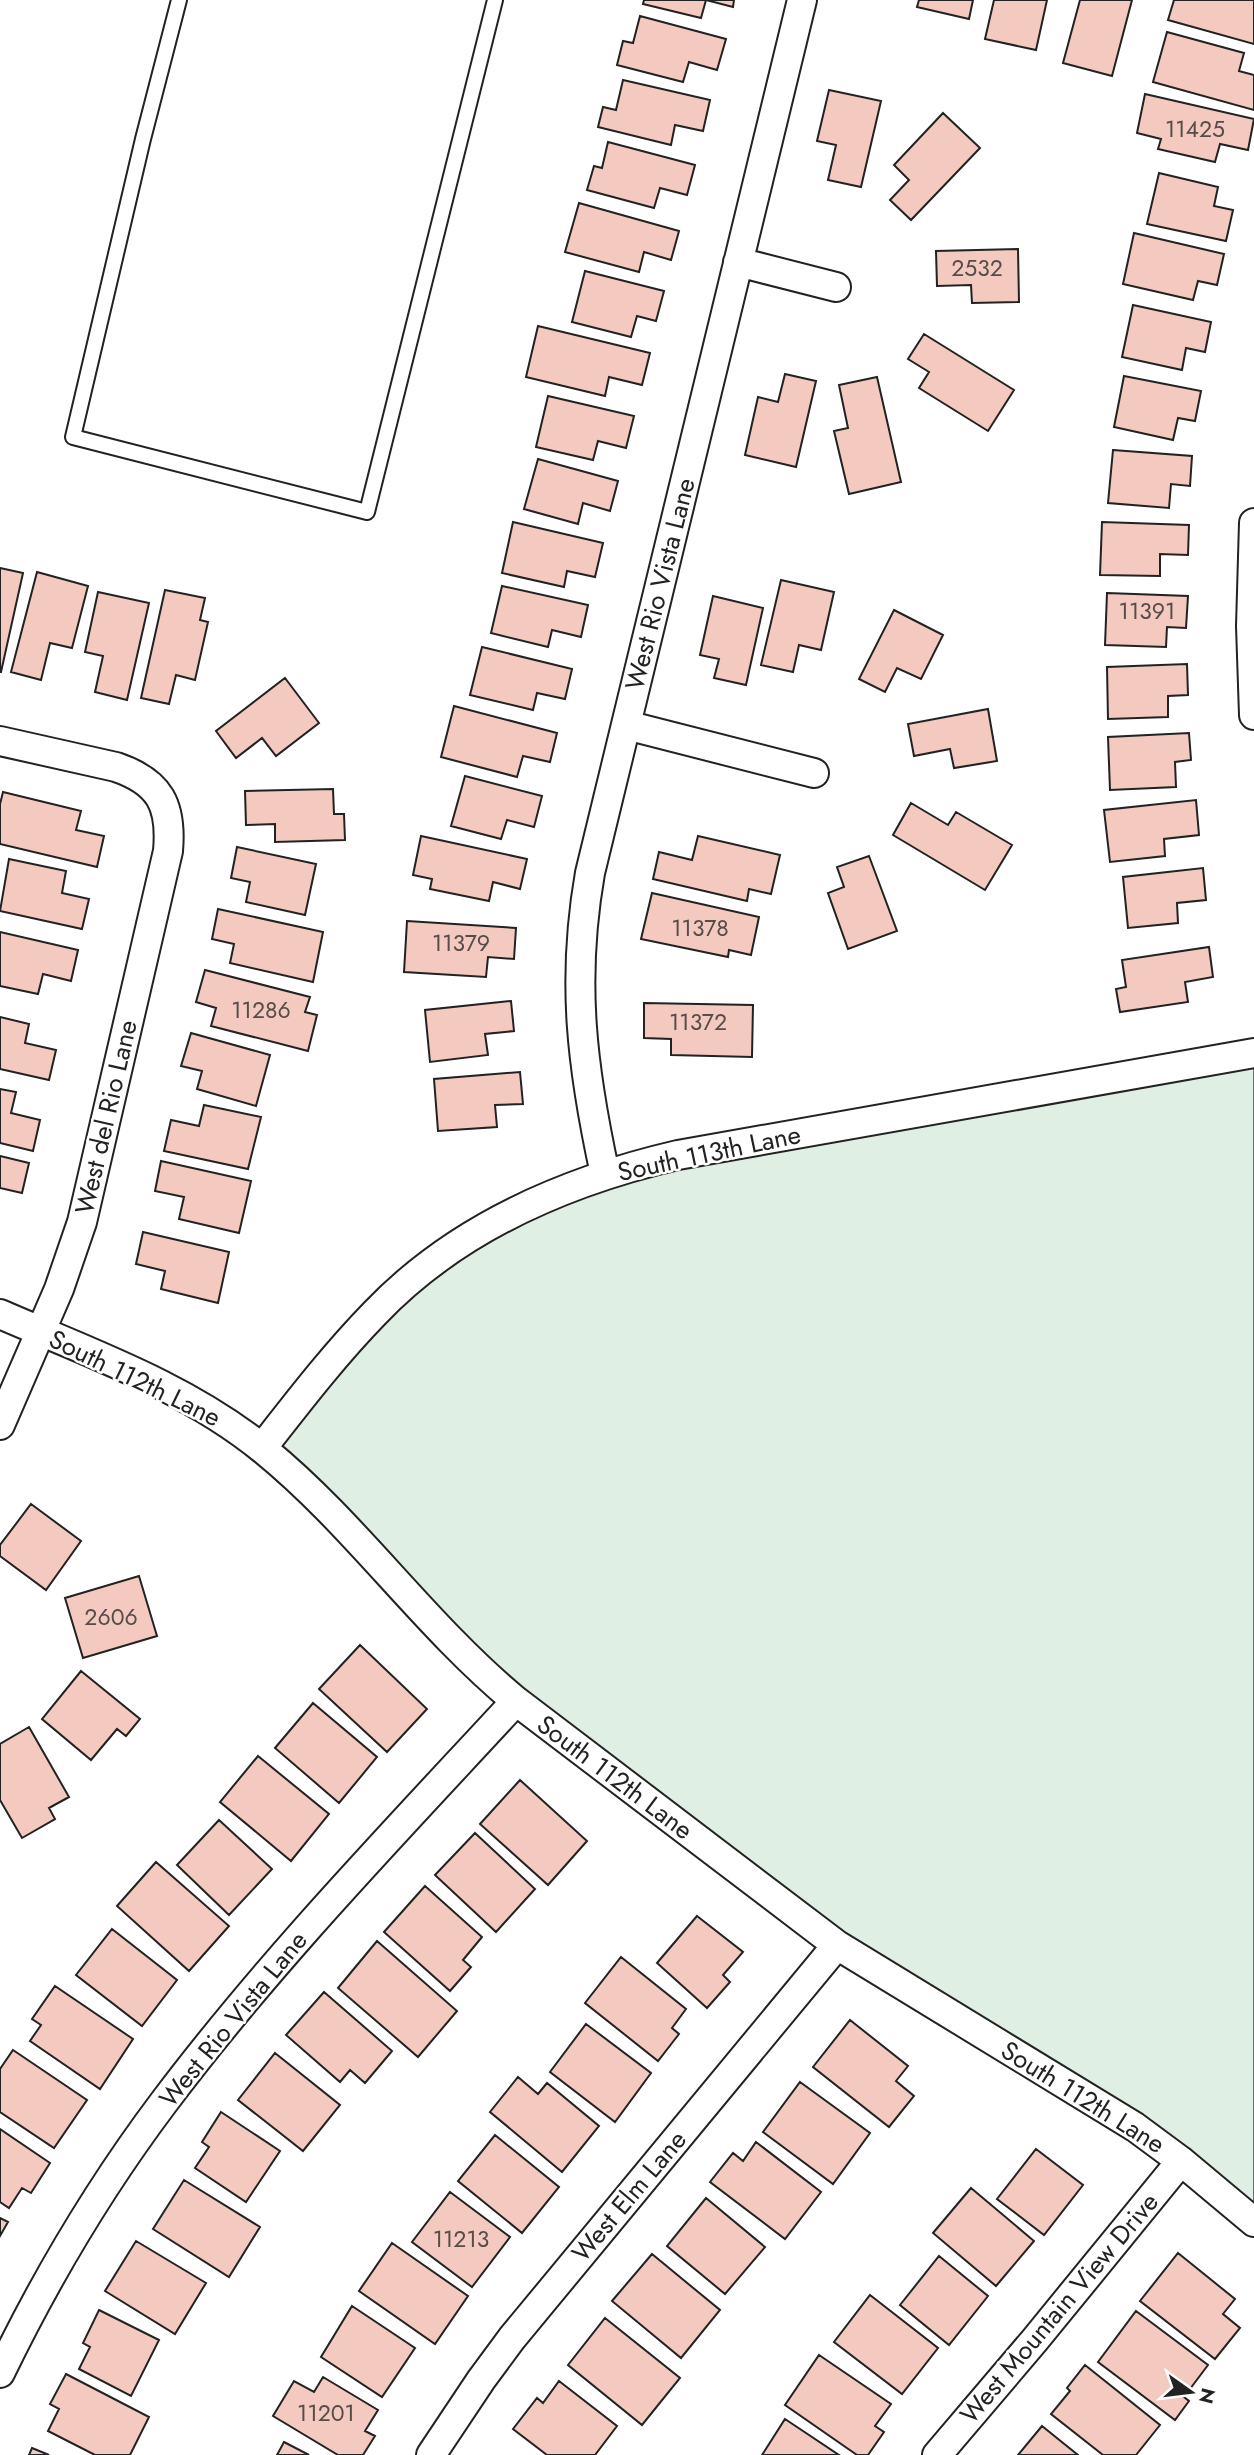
<svg xmlns="http://www.w3.org/2000/svg" width="1254" height="2455" viewBox="0 0 1254 2455" font-family="Jost,sans-serif">
<rect width="100%" height="100%" fill="#fff"/>
<!-- green -->
<path fill="#e0efe3" stroke="#6f6f6f" stroke-width="2" d="M 1254,1053 L 1254,2222 L 873,1967 L 516,1701 L 262,1448 L 376,1311 L 573,1185 Z"/>
<!-- building -->
<path fill="#f3c9c0" stroke="#222" stroke-width="2" d="M 644,0 L 706,0 L 701,18 L 643,4 Z
M 706,0 L 734,0 L 733,7 Z
M 919,0 L 973,0 L 969,19 L 917,7 Z
M 994,0 L 1047,0 L 1036,50 L 985,39 Z
M 1080,0 L 1132,0 L 1112,76 L 1063,63 Z
M 1174,0 L 1254,0 L 1254,44 L 1168,20 Z
M 640,16 L 726,39 L 717,70 L 689,62 L 683,82 L 617,65 L 623,41 L 633,43 Z
M 1167,32 L 1244,53 L 1239,71 L 1254,75 L 1254,110 L 1153,82 Z
M 623,80 L 710,100 L 703,131 L 675,125 L 671,145 L 598,127 L 603,107 L 616,110 Z
M 829,90 L 881,101 L 861,187 L 828,180 L 836,145 L 817,141 Z
M 1145,94 L 1254,119 L 1248,150 L 1220,144 L 1215,162 L 1158,149 L 1161,139 L 1137,133 Z
M 943,113 L 980,148 L 911,220 L 890,200 L 909,180 L 894,165 Z
M 608,142 L 695,165 L 687,195 L 660,188 L 654,208 L 587,190 L 594,166 L 602,168 Z
M 1159,173 L 1218,187 L 1214,206 L 1233,210 L 1226,241 L 1147,224 Z
M 579,203 L 679,231 L 671,260 L 644,252 L 639,272 L 565,252 Z
M 1134,233 L 1224,254 L 1217,285 L 1198,281 L 1193,300 L 1123,284 Z
M 1018,249 L 1019,302 L 972,303 L 971,285 L 937,286 L 936,251 Z
M 585,271 L 664,291 L 656,321 L 637,316 L 631,337 L 572,322 Z
M 1133,305 L 1211,322 L 1205,352 L 1186,348 L 1182,370 L 1122,357 Z
M 538,326 L 650,353 L 642,385 L 609,377 L 605,396 L 526,377 Z
M 924,334 L 1014,390 L 988,431 L 919,388 L 929,372 L 908,359 Z
M 785,374 L 816,381 L 796,467 L 745,455 L 758,397 L 778,402 Z
M 1124,376 L 1201,391 L 1195,421 L 1178,418 L 1173,440 L 1114,427 Z
M 877,377 L 901,482 L 849,494 L 834,431 L 848,428 L 839,385 Z
M 548,396 L 634,416 L 626,448 L 598,441 L 593,460 L 536,447 Z
M 1113,450 L 1192,456 L 1190,486 L 1171,484 L 1169,508 L 1108,503 Z
M 538,459 L 618,481 L 610,511 L 583,503 L 578,524 L 524,509 Z
M 513,522 L 603,543 L 595,577 L 567,571 L 564,587 L 502,573 Z
M 1102,522 L 1189,525 L 1188,555 L 1160,554 L 1160,576 L 1100,575 Z
M 0,568 L 23,573 L 1,672 L 0,672 Z
M 37,572 L 88,586 L 72,648 L 50,643 L 41,680 L 11,672 Z
M 781,580 L 834,592 L 821,650 L 799,645 L 793,672 L 761,665 Z
M 502,586 L 588,605 L 581,637 L 552,630 L 548,647 L 491,633 Z
M 165,590 L 205,598 L 200,620 L 208,622 L 195,680 L 176,675 L 169,704 L 141,698 Z
M 98,592 L 149,603 L 127,700 L 95,692 L 103,656 L 85,652 Z
M 1107,593 L 1188,596 L 1186,628 L 1167,627 L 1166,647 L 1105,645 Z
M 713,596 L 763,608 L 746,685 L 714,678 L 719,659 L 700,655 Z
M 894,610 L 943,635 L 921,679 L 897,668 L 885,692 L 859,679 Z
M 482,647 L 572,669 L 565,699 L 537,693 L 533,710 L 470,695 Z
M 1187,664 L 1188,695 L 1168,696 L 1168,717 L 1108,719 L 1107,667 Z
M 285,678 L 319,723 L 276,756 L 262,738 L 236,758 L 216,731 Z
M 454,706 L 557,733 L 550,762 L 523,756 L 517,777 L 441,757 Z
M 988,709 L 997,761 L 954,768 L 950,749 L 914,756 L 908,724 Z
M 1189,733 L 1191,760 L 1175,762 L 1176,787 L 1110,790 L 1108,737 Z
M 465,776 L 542,796 L 534,827 L 507,820 L 501,839 L 451,826 Z
M 333,789 L 334,814 L 344,814 L 345,840 L 275,842 L 275,824 L 246,825 L 245,791 Z
M 3,792 L 81,811 L 76,830 L 104,836 L 97,867 L 0,844 L 0,804 Z
M 1196,800 L 1199,835 L 1164,839 L 1165,856 L 1110,862 L 1104,810 Z
M 911,803 L 948,825 L 956,812 L 1012,845 L 985,890 L 893,835 Z
M 421,836 L 527,859 L 520,889 L 493,882 L 489,901 L 430,889 L 432,879 L 413,875 Z
M 698,836 L 780,855 L 771,894 L 749,889 L 747,901 L 653,879 L 659,852 L 692,860 Z
M 237,847 L 316,864 L 305,915 L 246,902 L 250,882 L 231,878 Z
M 869,856 L 897,931 L 848,949 L 828,893 L 844,887 L 837,867 Z
M 9,859 L 66,871 L 62,893 L 89,899 L 82,929 L 0,911 Z
M 1203,868 L 1206,900 L 1177,903 L 1178,923 L 1128,928 L 1123,877 Z
M 652,893 L 759,917 L 751,955 L 729,950 L 728,957 L 641,939 Z
M 218,909 L 323,932 L 313,982 L 230,963 L 234,944 L 212,939 Z
M 407,921 L 516,928 L 514,959 L 488,957 L 486,977 L 404,972 Z
M 0,932 L 78,950 L 71,981 L 43,974 L 38,994 L 0,986 Z
M 1209,947 L 1213,977 L 1185,982 L 1188,1002 L 1120,1012 L 1116,989 L 1126,987 L 1122,960 Z
M 205,970 L 310,997 L 305,1012 L 317,1015 L 308,1051 L 211,1026 L 216,1008 L 196,1002 Z
M 511,1001 L 514,1031 L 485,1034 L 488,1055 L 430,1062 L 425,1010 Z
M 644,1003 L 753,1005 L 752,1057 L 671,1055 L 671,1039 L 644,1038 Z
M 0,1017 L 29,1024 L 25,1043 L 56,1050 L 49,1080 L 0,1069 Z
M 191,1033 L 270,1055 L 256,1106 L 197,1089 L 202,1071 L 181,1066 Z
M 520,1072 L 523,1104 L 495,1105 L 497,1127 L 438,1131 L 434,1079 Z
M 0,1089 L 16,1092 L 11,1113 L 40,1120 L 33,1151 L 0,1143 Z
M 204,1105 L 261,1117 L 248,1169 L 164,1151 L 171,1120 L 199,1126 Z
M 0,1156 L 29,1163 L 22,1193 L 0,1188 Z
M 161,1161 L 251,1181 L 239,1233 L 179,1219 L 184,1197 L 155,1191 Z
M 143,1232 L 229,1252 L 218,1303 L 161,1289 L 165,1271 L 136,1264 Z
M 31,1504 L 81,1541 L 46,1590 L 0,1556 L 0,1545 Z
M 139,1576 L 157,1636 L 83,1658 L 65,1598 Z
M 360,1645 L 427,1709 L 387,1752 L 319,1689 Z
M 81,1671 L 140,1719 L 126,1736 L 117,1729 L 91,1760 L 42,1719 Z
M 313,1703 L 377,1757 L 339,1803 L 275,1748 Z
M 29,1727 L 69,1797 L 49,1808 L 55,1819 L 22,1838 L 0,1800 L 0,1744 Z
M 258,1756 L 329,1814 L 291,1861 L 220,1802 Z
M 520,1780 L 587,1841 L 548,1885 L 480,1824 Z
M 219,1820 L 272,1869 L 229,1915 L 177,1865 Z
M 475,1833 L 535,1889 L 496,1932 L 435,1875 Z
M 156,1862 L 229,1926 L 189,1971 L 117,1906 Z
M 425,1886 L 482,1937 L 463,1960 L 471,1967 L 450,1991 L 384,1932 Z
M 697,1916 L 743,1952 L 723,1975 L 730,1982 L 707,2008 L 657,1963 Z
M 112,1929 L 177,1980 L 142,2026 L 76,1975 Z
M 377,1941 L 457,2011 L 418,2057 L 338,1988 Z
M 621,1957 L 686,2009 L 672,2028 L 679,2034 L 658,2061 L 585,2003 Z
M 55,1986 L 133,2039 L 100,2089 L 30,2041 L 41,2025 L 32,2019 Z
M 324,1992 L 392,2051 L 365,2083 L 350,2070 L 340,2082 L 286,2035 Z
M 850,2020 L 908,2066 L 896,2081 L 914,2096 L 889,2127 L 813,2067 Z
M 586,2024 L 651,2073 L 615,2122 L 550,2072 Z
M 13,2050 L 87,2100 L 54,2148 L 0,2112 L 0,2069 Z
M 275,2053 L 340,2105 L 303,2151 L 238,2100 Z
M 518,2077 L 538,2094 L 547,2083 L 599,2126 L 562,2172 L 490,2112 Z
M 800,2082 L 870,2133 L 833,2184 L 763,2132 Z
M 221,2112 L 280,2151 L 246,2202 L 195,2168 L 209,2147 L 202,2142 Z
M 0,2129 L 50,2163 L 31,2193 L 22,2188 L 9,2208 L 0,2202 Z
M 495,2135 L 559,2187 L 522,2233 L 458,2181 Z
M 756,2142 L 821,2192 L 785,2239 L 710,2182 L 733,2153 L 743,2161 Z
M 1036,2149 L 1083,2185 L 1044,2235 L 997,2199 Z
M 184,2180 L 260,2227 L 229,2277 L 153,2229 Z
M 971,2188 L 1034,2241 L 996,2286 L 933,2233 Z
M 450,2192 L 510,2237 L 472,2287 L 412,2242 Z
M 706,2198 L 765,2247 L 725,2294 L 667,2246 Z
M 0,2218 L 8,2222 L 0,2236 Z
M 136,2241 L 206,2283 L 175,2334 L 105,2291 Z
M 392,2243 L 468,2296 L 435,2344 L 359,2291 Z
M 1178,2253 L 1235,2299 L 1223,2314 L 1240,2328 L 1215,2359 L 1140,2301 Z
M 652,2254 L 720,2310 L 681,2358 L 612,2301 Z
M 939,2256 L 988,2296 L 949,2345 L 900,2305 Z
M 870,2295 L 938,2348 L 902,2394 L 834,2342 Z
M 352,2306 L 415,2348 L 382,2397 L 321,2357 Z
M 99,2310 L 159,2340 L 131,2396 L 79,2369 L 90,2347 L 83,2343 Z
M 1136,2311 L 1208,2365 L 1184,2397 L 1189,2401 L 1175,2420 L 1098,2362 Z
M 605,2318 L 680,2378 L 642,2425 L 568,2365 Z
M 819,2355 L 891,2404 L 875,2426 L 884,2432 L 868,2455 L 857,2455 L 785,2405 Z
M 1085,2365 L 1160,2425 L 1136,2455 L 1103,2455 L 1051,2414 L 1070,2391 L 1067,2388 Z
M 66,2374 L 149,2417 L 130,2455 L 95,2455 L 48,2431 L 59,2409 L 50,2404 Z
M 323,2377 L 378,2410 L 365,2431 L 375,2436 L 363,2455 L 338,2455 L 273,2416 L 294,2381 L 314,2392 Z
M 559,2381 L 617,2426 L 595,2455 L 547,2455 L 513,2429 L 537,2398 L 543,2403 Z
M 785,2419 L 839,2455 L 762,2455 Z
M 1042,2426 L 1078,2455 L 1018,2455 Z
M 284,2442 L 309,2455 L 277,2455 Z
M 32,2448 L 49,2455 L 29,2455 Z"/>
<g fill="none" stroke-linecap="round" stroke-linejoin="round">
<defs>
<path id="service" d="M 179,0 L 143,139 L 73,437 L 367,512 L 495,0"/>
<path id="minor" d="M 738,262 L 836,287
M 1254,523 L 1251,626 L 1254,715
M 626,725 L 814,773
M 0,741 L 116,767 C 160,782 172,805 168,851 L 82,1222 L 59,1289 L 0,1425
M 605,1174 C 582,1068 571,981 590,873 L 802,0
M 0,1314 C 90,1353 187,1387 264,1450 C 356,1525 424,1625 516,1701 L 837,1945 L 1135,2127 L 1181,2161 L 1254,2222
M 262,1448 C 298,1402 334,1355 375,1313 C 456,1228 566,1181 678,1155 L 1254,1053
M 0,2373 C 46,2278 100,2187 164,2102 C 271,1960 395,1832 516,1701
M 431,2455 L 481,2380 L 512,2338 L 837,1945
M 937,2455 L 1034,2341 L 1181,2161"/>
</defs>
<!-- service casing -->
<use href="#service" stroke="#222" stroke-width="18"/>
<!-- minor casing -->
<use href="#minor" stroke="#222" stroke-width="32"/>
<!-- service -->
<use href="#service" stroke="#fff" stroke-width="14"/>
<!-- minor -->
<use href="#minor" stroke="#fff" stroke-width="28"/>
</g>
<g text-anchor="middle" dominant-baseline="central" stroke-width="5" stroke-linejoin="round" paint-order="stroke">
<!-- number labels -->
<g font-size="23" fill="#564c4a">
<text x="1195" y="129">11425</text>
<text x="977" y="268">2532</text>
<text x="1147" y="611">11391</text>
<text x="700" y="928">11378</text>
<text x="461" y="943">11379</text>
<text x="261" y="1010">11286</text>
<text x="698" y="1022">11372</text>
<text x="111" y="1617">2606</text>
<text x="461" y="2239">11213</text>
<text x="326" y="2413">11201</text>
</g>
<!-- street labels -->
<g font-size="26" fill="#222" stroke="#fff">
<text transform="translate(660 584) rotate(-76)">West Rio Vista Lane</text>
<text transform="translate(106 1117) rotate(-77)">West del Rio Lane</text>
<text transform="translate(709 1153) rotate(-12)">South 113th Lane</text>
<text transform="translate(135 1378) rotate(26)">South 112th Lane</text>
<text transform="translate(615 1777) rotate(37)">South 112th Lane</text>
<text transform="translate(233 2019) rotate(-51)">West Rio Vista Lane</text>
<text transform="translate(1083 2097) rotate(32)">South 112th Lane</text>
<text transform="translate(629 2196) rotate(-50)">West Elm Lane</text>
<text transform="translate(1059 2308) rotate(-50)">West Mountain View Drive</text>
</g>
</g>
<!-- north arrow -->
<g transform="translate(1191 2392) rotate(104)" stroke="#ffffff" stroke-width="5" paint-order="stroke">
<path d="M0-5L12 26L0 18L-12 26Z" fill="#222222"/>
<text y="-10" font-size="19" font-weight="bold" text-anchor="middle" fill="#222222">N</text>
</g>
</svg>
